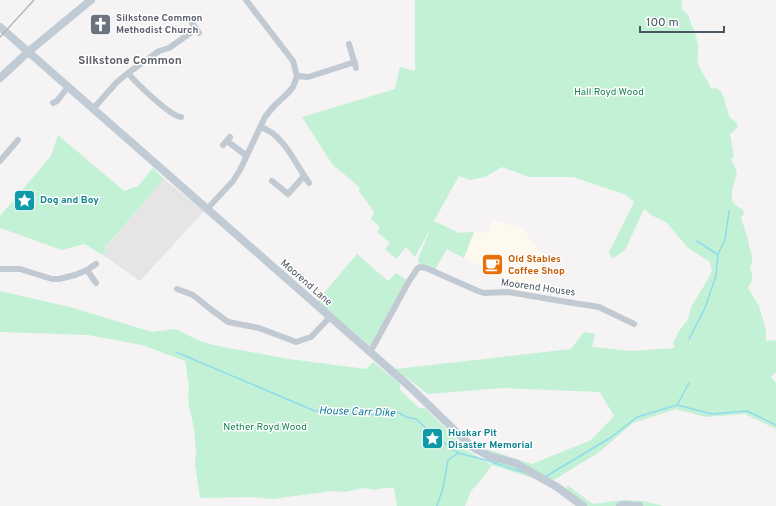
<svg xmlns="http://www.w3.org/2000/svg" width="776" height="506" viewBox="0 0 776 506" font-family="Overpass,sans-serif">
<rect width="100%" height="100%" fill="#f5f3f3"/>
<!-- commercial -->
<path fill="#fdf9ef" d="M 492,220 L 523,229 L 544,257 L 536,276 L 541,278 L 536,293 L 506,288 L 499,274 L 464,258 L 474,232 L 487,233 Z"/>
<!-- education -->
<path fill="#e6e4e5" d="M 164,179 L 204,211 L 140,281 L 103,255 L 107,251 L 104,250 Z"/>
<!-- green -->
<path fill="#c3f1d5" d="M 415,0 L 681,0 L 682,3 L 681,7 L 683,11 L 688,15 L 696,36 L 698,45 L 698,56 L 697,61 L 700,69 L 708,82 L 711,89 L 715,88 L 720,90 L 725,100 L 726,107 L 728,111 L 729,116 L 732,119 L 737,123 L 738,127 L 730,134 L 734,157 L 731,158 L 737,173 L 732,190 L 732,200 L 734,204 L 743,210 L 744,214 L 741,218 L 748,239 L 749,246 L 752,256 L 752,261 L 750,269 C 754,276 752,282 748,288 L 759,306 L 766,330 L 766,341 L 776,340 L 776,372 L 771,377 L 776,383 L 776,429 L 745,414 L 705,417 L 676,409 L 633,423 L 598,453 L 552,481 L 532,478 L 492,465 L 481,480 L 471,491 L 465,506 L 397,506 L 394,488 L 383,488 L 374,490 L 364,488 L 344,492 L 333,491 L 272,499 L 250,497 L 200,498 L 195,465 L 196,451 L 194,428 L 189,406 L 188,395 L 189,386 L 186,366 L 185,361 L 142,345 L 88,335 L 0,332 L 0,291 L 70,307 L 152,332 L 175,329 L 200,341 L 213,345 L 289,359 L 366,369 L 373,362 L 400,384 L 400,390 L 419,408 L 425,408 L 468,451 L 492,465 L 486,449 L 532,464 L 591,440 L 614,416 L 600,392 L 503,388 L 428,394 L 395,369 L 571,349 L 584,332 L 595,334 L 592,347 L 631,351 L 675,348 L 673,343 L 680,329 L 688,320 L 691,307 L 707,281 L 712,270 L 710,262 L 688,248 L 667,223 L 653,216 L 644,209 L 625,250 L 612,259 L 609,252 L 634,202 L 626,195 L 573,177 L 529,177 L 502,167 L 485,177 L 470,180 L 459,176 L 434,221 L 459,233 L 474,232 L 464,258 L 447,249 L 435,270 L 419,263 L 418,259 L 431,227 L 415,257 L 406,247 L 396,259 L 385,249 L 390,243 L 377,232 L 380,227 L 371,219 L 374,212 L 359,191 L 359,187 L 332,164 L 302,117 L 395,89 L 400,67 L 415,71 Z
M 58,135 L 124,191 L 138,186 L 153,168 L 164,179 L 104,249 L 107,251 L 103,255 L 84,244 L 62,250 L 0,228 L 0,216 L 51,156 Z
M 357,254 L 388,281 L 396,273 L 407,280 L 370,346 L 317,301 Z
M 567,485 L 593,504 L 623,500 L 644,501 L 663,506 L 576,506 L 566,498 Z"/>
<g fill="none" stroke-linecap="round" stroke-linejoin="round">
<!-- stream -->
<path stroke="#90daee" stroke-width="1.5" d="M 697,241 L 717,254
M 689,339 L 705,308 L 716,276 L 718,254 L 725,240 L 729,211
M 176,352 L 315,411 L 371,415 L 393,412 L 399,413 L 406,417 L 416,419 L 432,434 L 458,453 L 486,460 L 525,473
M 677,405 L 689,383
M 545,477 L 610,438 L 637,417 L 677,405 L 712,414 L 747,411 L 776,425
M 437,506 L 443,488 L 448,460 L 458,453"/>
<!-- street -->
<path stroke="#c1cad2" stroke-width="6" d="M 190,20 L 199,33
M 349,44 L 356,68
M 128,73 C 136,83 170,116 181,117
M 297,76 L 308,77 L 355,62
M 53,103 L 57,101 L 68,87
M 93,109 L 117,82 L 128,73 L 159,51 L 169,48 L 196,29
M 260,127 C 283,133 296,165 309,183
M 227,141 L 247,156
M 223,145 L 230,137
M 0,161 L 18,140
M 272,181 L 288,194 L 304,176
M 207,209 L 233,181 L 240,170 L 265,117 L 274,106 L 288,93 L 293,87 L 297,76 L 293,61 L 246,0
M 0,269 L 20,269 L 52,279 L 59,279 L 75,275 L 87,270 L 96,283
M 87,270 L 96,264
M 177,289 L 193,295 L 209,308 L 228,322 L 259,328 L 296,342 L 311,337 L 330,317
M 369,352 L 373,347 L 409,281 L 418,268 L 420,267 L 426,268 L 478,291 L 484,293 L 508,292 L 561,301 L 599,307 L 634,324"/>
<!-- secondary -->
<path stroke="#c1cbd6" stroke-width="8" d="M 0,27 L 410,387 L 472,447 L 489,456 L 515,463 L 557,487 L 583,506
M 0,78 L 28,52 L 91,0
M 620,506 L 623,505 L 639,506"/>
<!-- rail -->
<path stroke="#b5b8bd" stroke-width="1.5" d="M 0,37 L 34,0"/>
</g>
<!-- icons -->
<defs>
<symbol id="church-square" viewBox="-11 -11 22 22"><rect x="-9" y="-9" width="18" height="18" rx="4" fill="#6b7280" stroke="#fff"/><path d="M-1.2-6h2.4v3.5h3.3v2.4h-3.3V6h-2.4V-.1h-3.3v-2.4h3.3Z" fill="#fff"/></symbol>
<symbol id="sight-square" viewBox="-11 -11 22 22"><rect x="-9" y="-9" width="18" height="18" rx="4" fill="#0f9aa8" stroke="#fff"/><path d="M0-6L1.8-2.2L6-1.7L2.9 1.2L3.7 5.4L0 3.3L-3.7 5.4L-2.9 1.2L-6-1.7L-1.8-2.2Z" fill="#fff"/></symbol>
<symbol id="cafe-square" viewBox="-11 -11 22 22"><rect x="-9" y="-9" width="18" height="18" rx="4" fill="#e8710a" stroke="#fff"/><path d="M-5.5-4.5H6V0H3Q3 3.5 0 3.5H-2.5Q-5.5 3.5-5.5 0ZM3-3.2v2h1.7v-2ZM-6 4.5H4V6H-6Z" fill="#fff"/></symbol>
</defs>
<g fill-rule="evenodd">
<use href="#church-square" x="88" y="12" width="25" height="25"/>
<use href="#sight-square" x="12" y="188" width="25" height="25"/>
<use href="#cafe-square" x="480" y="252" width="25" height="25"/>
<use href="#sight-square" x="420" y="426" width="25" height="25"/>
</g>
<g text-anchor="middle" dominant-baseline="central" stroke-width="3" stroke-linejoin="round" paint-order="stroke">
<!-- worship labels -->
<g font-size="10" font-weight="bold" fill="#5b616d" stroke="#fff" text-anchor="start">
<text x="116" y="18">Silkstone Common<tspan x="116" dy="12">Methodist Church</tspan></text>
</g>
<!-- park labels -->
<g font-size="10" fill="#17864f" stroke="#fff">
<text x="609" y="92">Hall Royd Wood</text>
<text x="265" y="427">Nether Royd Wood</text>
</g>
<!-- culture labels -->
<g font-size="10" font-weight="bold" fill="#0d838f" stroke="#fff" text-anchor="start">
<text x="40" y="200">Dog and Boy</text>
<text x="448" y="433">Huskar Pit<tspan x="448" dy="12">Disaster Memorial</tspan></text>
</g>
<!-- food labels -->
<g font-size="10" font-weight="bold" fill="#c56008" stroke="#fff" text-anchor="start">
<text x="508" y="259">Old Stables<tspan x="508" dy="12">Coffee Shop</tspan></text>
</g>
<!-- street labels -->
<g font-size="10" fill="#4a5661" stroke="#fff">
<text transform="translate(306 283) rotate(41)">Moorend Lane</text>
<text transform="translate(538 288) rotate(8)">Moorend Houses</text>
</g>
<!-- water labels -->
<g font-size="11" font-style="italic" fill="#0c7c9b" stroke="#fff">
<text transform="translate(357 412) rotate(2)">House Carr Dike</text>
</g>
<!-- quarter labels -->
<g font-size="12" font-weight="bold" fill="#5f6368" stroke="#fff">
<text x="130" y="61">Silkstone Common</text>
</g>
</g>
<!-- scale -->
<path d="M640 26v6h84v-6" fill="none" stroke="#4a5661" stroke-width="2"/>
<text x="646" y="26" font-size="12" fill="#4a5661" stroke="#ffffff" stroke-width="3" paint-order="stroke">100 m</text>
</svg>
